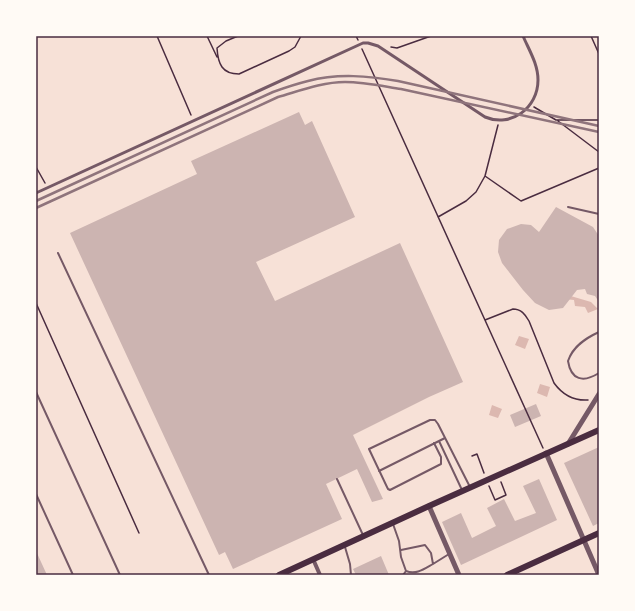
<svg xmlns="http://www.w3.org/2000/svg" width="635" height="611" viewBox="0 0 635 611" font-family="Bitter,serif">
<rect width="100%" height="100%" fill="#f7e1d7"/>
<!-- water -->
<path fill="#dcb8b0" d="M 564,294 L 591,302 L 598,309 L 588,313 L 585,307 L 575,306 L 574,300 L 564,299 Z
M 519,336 L 529,339 L 525,349 L 515,345 Z
M 540,384 L 550,387 L 547,397 L 537,393 Z
M 492,405 L 502,409 L 498,418 L 489,415 Z"/>
<!-- building -->
<path fill="#ccb4b1" d="M 299,112 L 305,125 L 312,121 L 355,217 L 256,262 L 275,301 L 400,243 L 463,382 L 429,397 L 353,435 L 383,499 L 372,502 L 357,469 L 326,484 L 342,519 L 233,569 L 225,552 L 219,555 L 70,233 L 197,174 L 191,161 Z
M 556,207 L 593,227 L 599,236 L 599,302 L 595,296 L 587,294 L 585,289 L 577,290 L 563,308 L 549,310 L 535,303 L 523,290 L 502,263 L 498,252 L 499,240 L 507,229 L 521,224 L 531,225 L 539,232 Z
M 536,404 L 541,416 L 515,427 L 510,415 Z
M 599,447 L 599,523 L 593,526 L 564,463 Z
M 539,479 L 557,520 L 461,565 L 442,522 L 461,513 L 472,538 L 496,526 L 487,508 L 504,499 L 515,521 L 536,513 L 523,486 Z
M 36,551 L 47,575 L 36,575 Z
M 381,556 L 389,575 L 356,575 L 353,569 Z"/>
<g fill="none" stroke-linecap="round" stroke-linejoin="round">
<!-- path -->
<path stroke="#4a2c40" stroke-width="1.5" d="M 157,36 L 191,115
M 207,36 L 217,57
M 238,36 L 226,41 L 217,48 C 218,64 222,74 239,74 L 289,51 L 295,47 L 301,36
M 356,36 L 358,40
M 591,36 L 599,54
M 391,47 L 397,48 L 431,36
M 362,49 L 543,448
M 534,107 L 556,120 L 599,120
M 558,121 L 599,152
M 498,125 L 485,176 L 521,201 L 599,168
M 36,167 L 45,183
M 438,217 L 466,201 L 476,192 L 485,176
M 36,303 L 139,533
M 485,320 L 513,309 C 521,309 525,314 529,321 L 554,383 C 562,394 573,401 588,400
M 472,456 L 477,454 L 484,473
M 489,486 L 495,500 L 506,495 L 501,482"/>
<!-- service -->
<path stroke="#755966" stroke-width="2" d="M 568,207 L 599,214
M 58,253 L 209,575
M 599,332 C 586,338 573,346 568,361 C 571,380 583,383 599,373
M 36,392 L 120,575
M 439,441 L 462,490
M 434,443 L 441,457 L 441,464 L 390,490 L 388,489 L 387,487 L 369,449 L 430,420 L 435,420 L 438,424 L 470,487
M 379,471 L 445,438
M 337,479 L 363,535
M 36,494 L 73,575
M 393,524 L 399,541 L 401,557 L 406,571 C 416,575 424,569 433,564 L 431,553 L 425,545 L 401,550
M 345,547 L 350,564 L 351,575
M 433,564 L 449,554
M 403,575 L 406,571"/>
<!-- pedestrian -->
<path stroke="#755966" stroke-width="3" d="M 36,193 L 363,43 L 368,43 L 378,46 L 485,117 C 511,128 538,108 538,80 C 538,64 529,50 523,36"/>
<!-- minor -->
<path stroke="#755966" stroke-width="4" d="M 313,559 L 320,575"/>
<!-- tertiary -->
<path stroke="#755966" stroke-width="5" d="M 568,444 L 599,394
M 546,453 L 599,575
M 429,506 L 459,575"/>
<!-- primary -->
<path stroke="#4a2c40" stroke-width="6" d="M 279,575 L 429,506 L 599,430
M 507,575 L 599,533"/>
<!-- rail -->
<path stroke="#8f747c" stroke-width="2.5" d="M 36,201 L 273,92 C 284,88 296,84 308,81 C 338,73 369,76 398,81 L 599,126
M 36,208 L 278,97 C 299,91 322,82 345,82 C 364,82 382,86 401,89 L 599,132"/>
</g>
<!-- border -->
<rect width="635" height="611" fill="none" stroke="#fffaf5" stroke-width="74"/>
<rect x="37" y="37" width="561" height="537" fill="none" stroke="#4a2c40" stroke-width="1.5"/>
</svg>
